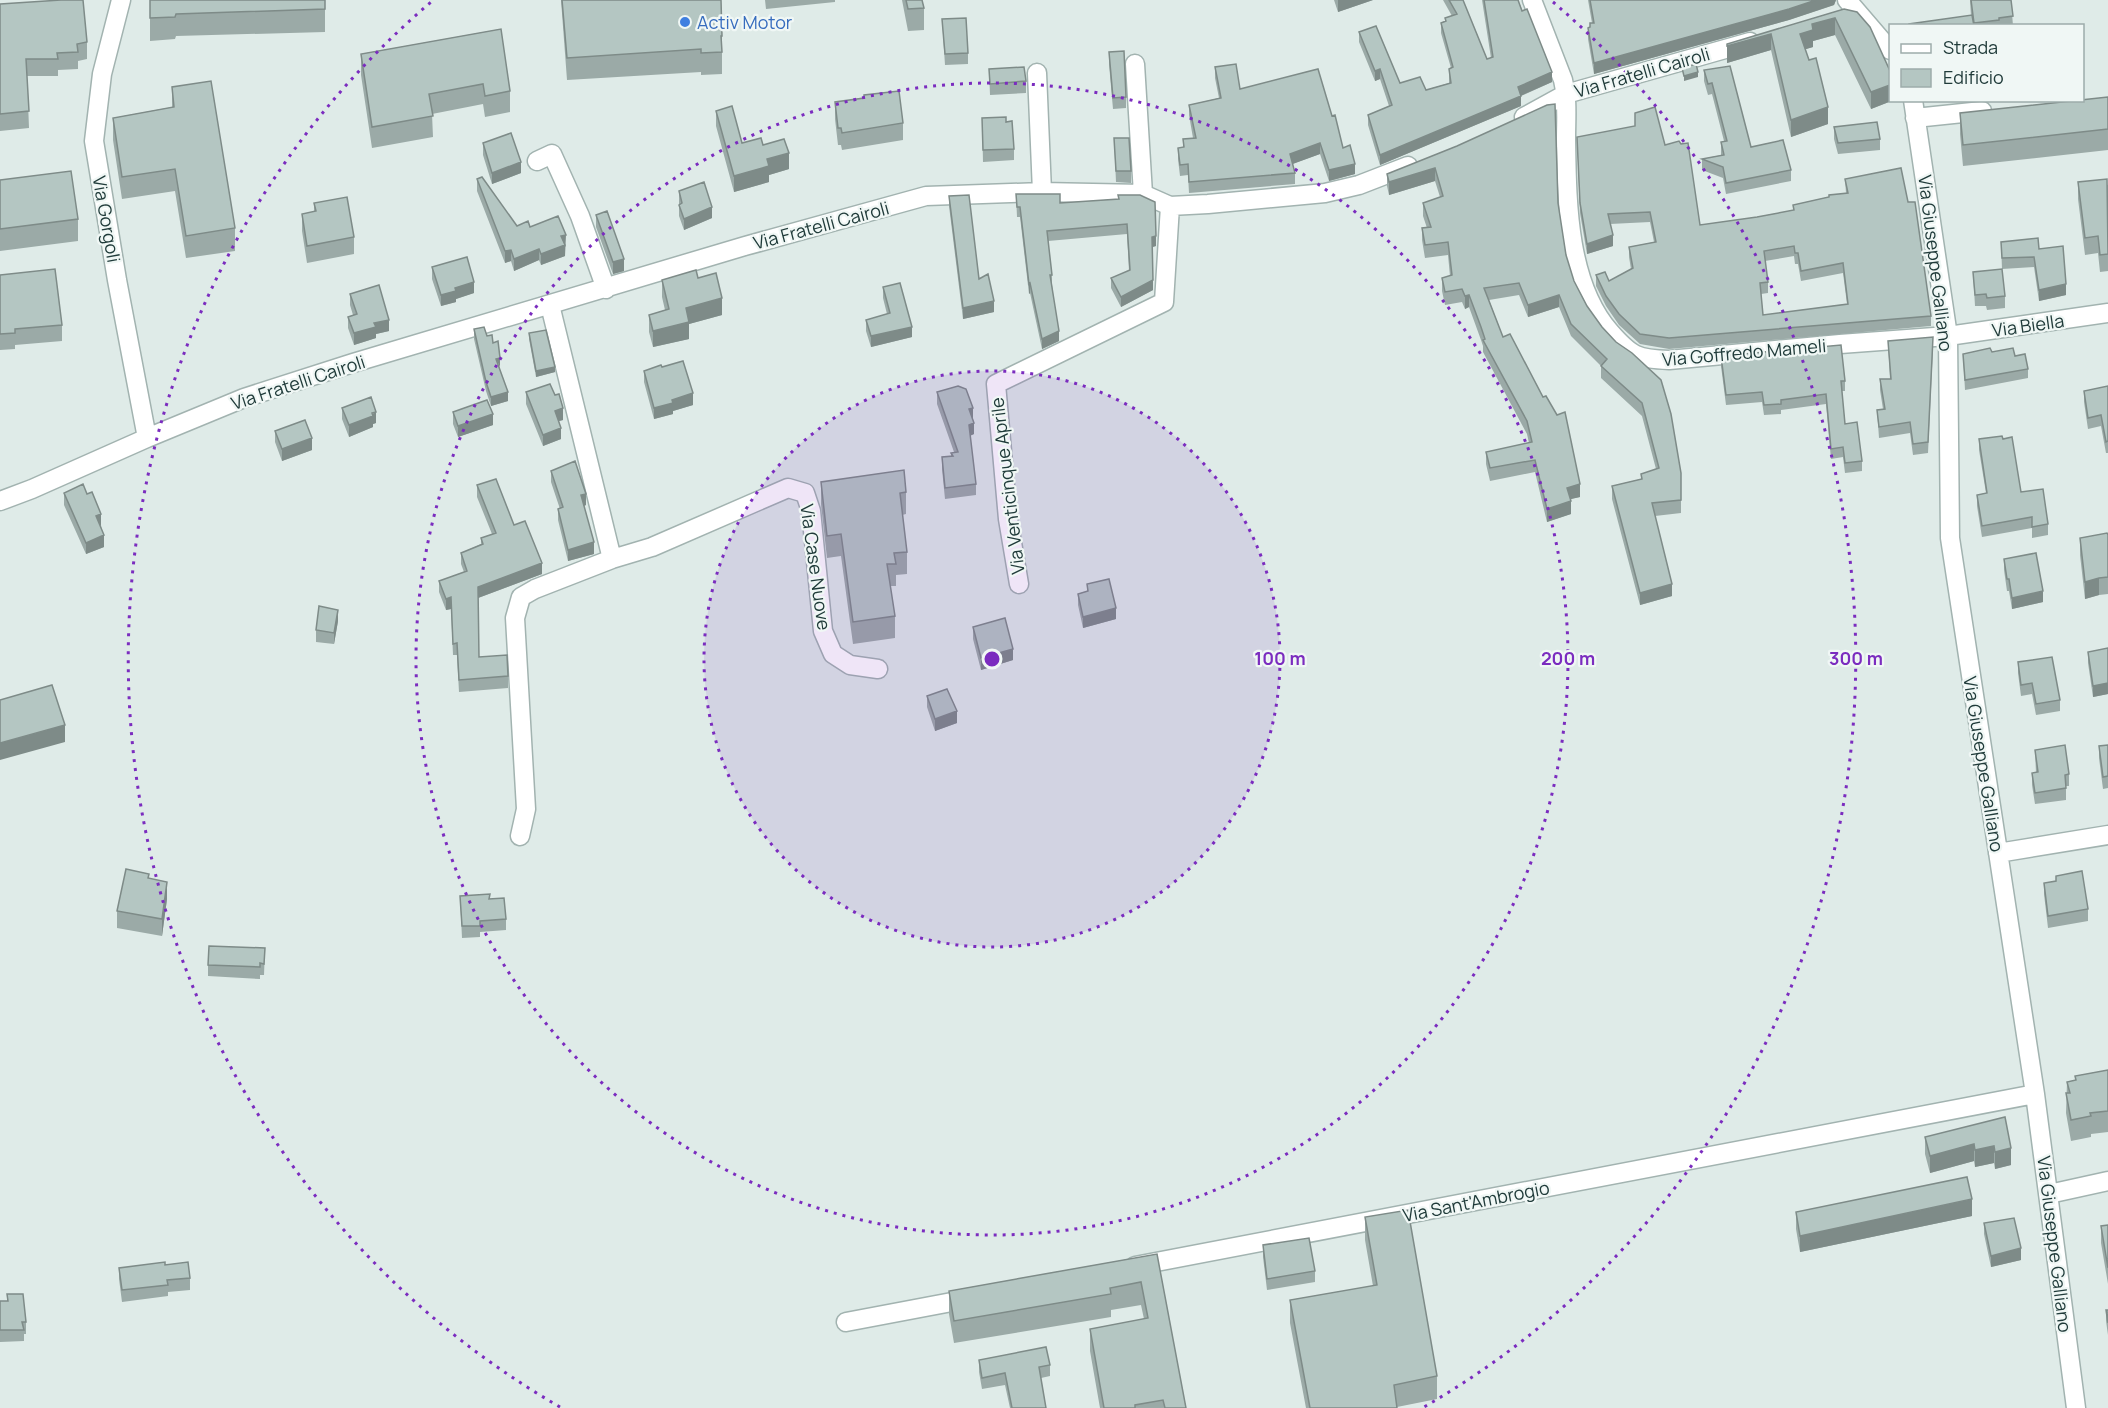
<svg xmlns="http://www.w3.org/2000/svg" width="2108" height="1408" viewBox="0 0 2108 1408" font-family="Manrope,sans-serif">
<rect width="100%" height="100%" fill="#dfebe8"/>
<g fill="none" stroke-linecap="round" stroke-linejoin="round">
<defs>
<path id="street" d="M 121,0 L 102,74 L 94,141 L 117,280 L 147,438
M 1532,0 L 1563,80 C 1568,100 1566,119 1566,139 C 1567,201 1567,283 1610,332 C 1631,356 1637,359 1669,360 L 1840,344 L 1948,336 L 2108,313
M 1847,0 L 1890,50
M 1135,64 L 1143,194
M 1037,73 L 1042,192
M 1913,100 L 1948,336 L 1950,538 L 2035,1094 L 2076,1408
M 1524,117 L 1566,94 L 1750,42
M 1915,118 L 1982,111
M 537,161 L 552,154 L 580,216 L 606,289
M 550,305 L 612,559
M 0,501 L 32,489 L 147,438 L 244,398 L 353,363 L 745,246 L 926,196 L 1042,192 L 1143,194 L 1170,206 L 1208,204 L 1325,193 L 1359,185 L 1408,166
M 1019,584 L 1008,519 L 996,384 L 1164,302 L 1170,206
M 520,836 L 526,809 L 515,618 L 521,597 L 535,589 L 612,559 L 652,547 L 788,488 L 805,493 L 811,511 L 823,631 L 833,654 L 850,665 L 878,669
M 1998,853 L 2108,835
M 2049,1194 L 2108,1181
M 1135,1266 L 2035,1094
M 846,1322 L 973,1298"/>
</defs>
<!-- street casing -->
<use href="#street" stroke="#a2b3b0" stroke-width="21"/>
<!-- street -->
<use href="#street" stroke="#fff" stroke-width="18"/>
</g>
<!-- wall -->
<path fill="#9baaa7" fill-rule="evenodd" d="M 150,0 L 325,0 L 325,32 L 176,36 L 175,39 L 150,41 Z
M 561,0 L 721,0 L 722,36 L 722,74 L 701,75 L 701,72 L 567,80 Z
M 765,0 L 835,0 L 835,2 L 766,9 Z
M 902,0 L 922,0 L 924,8 L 924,30 L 908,31 Z
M 1334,0 L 1373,0 L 1338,12 Z
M 1443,0 L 1463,0 L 1487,59 L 1491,58 L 1482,0 L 1518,0 L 1552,82 L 1521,96 L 1521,106 L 1380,165 L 1368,125 L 1368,115 L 1389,106 L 1380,79 L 1375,81 L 1359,42 L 1359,32 L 1400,83 L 1426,90 L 1449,83 L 1449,69 L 1451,68 L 1441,33 L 1441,23 L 1445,21 L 1445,18 L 1452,16 Z
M 1588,0 L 1836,0 L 1834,5 L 1789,20 L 1594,74 L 1588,39 L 1588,28 L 1590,27 L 1592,23 Z
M 1970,0 L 2011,0 L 2013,26 L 1909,26 L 1971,16 Z
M 0,4 L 87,42 L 87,59 L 78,61 L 78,69 L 58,70 L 58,76 L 27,76 L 29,128 L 0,131 Z
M 1844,9 L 1890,100 L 1894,100 L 1871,109 L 1835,35 L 1813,41 L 1813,47 L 1805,49 L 1828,124 L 1791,137 L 1771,50 L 1727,63 L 1727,44 Z
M 942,19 L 968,53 L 968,64 L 945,65 Z
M 501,29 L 510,91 L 510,112 L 485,117 L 483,104 L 432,114 L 433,137 L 372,148 L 361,75 L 361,54 Z
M 1109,52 L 1126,97 L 1126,108 L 1113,109 L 1109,64 Z
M 1215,67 L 1240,89 L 1332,116 L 1343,148 L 1355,174 L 1329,181 L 1320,154 L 1292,164 L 1295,173 L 1295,184 L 1189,193 L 1188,175 L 1180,176 L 1178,159 L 1178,148 L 1183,147 L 1183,139 L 1193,138 L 1189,115 L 1189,105 L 1219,98 L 1215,78 Z
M 989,69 L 1026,81 L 1026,93 L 990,95 Z
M 1704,70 L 1751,147 L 1791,170 L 1791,181 L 1726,194 L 1723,178 L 1702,170 L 1702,159 L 1721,155 L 1721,142 L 1724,141 L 1712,94 L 1708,95 L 1704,81 Z
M 172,87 L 235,228 L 235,251 L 186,258 L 175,191 L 122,199 L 113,140 L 113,118 L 172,107 Z
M 2108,97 L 2108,150 L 1963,166 L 1960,134 L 1960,113 Z
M 835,102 L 903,123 L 903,140 L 842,150 L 841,145 L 838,145 L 835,119 Z
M 716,111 L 742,143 L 789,169 L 769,175 L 769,182 L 734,192 L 716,126 Z
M 982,118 L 1014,149 L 1014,160 L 983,162 Z
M 1834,127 L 1880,139 L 1880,150 L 1838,154 L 1834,139 Z
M 1577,137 L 1665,145 L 1700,225 L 1757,217 L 1793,210 L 1793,205 L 1846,193 L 1845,179 L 1931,316 L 1931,326 L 1669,349 L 1640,344 L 1619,325 L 1606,306 L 1596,286 L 1596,275 L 1609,281 L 1631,269 L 1629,257 L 1629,247 L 1654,242 L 1650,222 L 1610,224 L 1613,246 L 1587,254 L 1580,213 ZM 1794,256 L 1795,264 L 1798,264 L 1801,281 L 1843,273 L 1847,304 L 1763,315 L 1761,294 L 1768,293 L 1768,282 L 1765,261 Z
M 1114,138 L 1131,171 L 1131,183 L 1116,182 Z
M 483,143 L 521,173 L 492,184 L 483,155 Z
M 1457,146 L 1558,203 L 1566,255 L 1574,281 L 1587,306 L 1681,473 L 1681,513 L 1655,516 L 1672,596 L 1640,605 L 1612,499 L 1612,486 L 1641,479 L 1641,474 L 1656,469 L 1642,416 L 1601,378 L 1601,366 L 1571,336 L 1559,307 L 1528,317 L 1519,295 L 1489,300 L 1503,337 L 1580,497 L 1570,499 L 1571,514 L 1547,522 L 1535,472 L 1490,481 L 1486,464 L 1486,452 L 1529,443 L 1527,434 L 1483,352 L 1483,346 L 1481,340 L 1469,307 L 1465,309 L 1462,302 L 1445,305 L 1442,291 L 1442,278 L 1450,276 L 1448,255 L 1425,258 L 1422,240 L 1422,228 L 1427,228 L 1423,216 L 1423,203 L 1440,197 L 1435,181 L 1389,195 L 1387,186 L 1387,174 Z
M 477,179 L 517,226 L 530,227 L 566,246 L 565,247 L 565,256 L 541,265 L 539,260 L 514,271 L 511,261 L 505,263 L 477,191 Z
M 0,180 L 78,219 L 78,241 L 0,251 Z
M 2078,182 L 2108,185 L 2108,271 L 2100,272 L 2098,253 L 2085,255 L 2078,199 Z
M 679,191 L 712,218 L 684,230 L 679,216 Z
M 1016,194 L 1060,203 L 1118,199 L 1156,246 L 1153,247 L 1153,290 L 1121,307 L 1111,288 L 1111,278 L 1129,271 L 1127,234 L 1048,241 L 1052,275 L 1052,285 L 1059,341 L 1042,349 L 1030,293 L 1029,294 L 1020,217 L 1017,217 Z
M 949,196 L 979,279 L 994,312 L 963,319 L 949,206 Z
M 314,203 L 354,237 L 354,254 L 307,263 L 302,231 L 302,214 L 314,212 Z
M 596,215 L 624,271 L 613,274 L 596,227 Z
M 2001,242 L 2039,249 L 2066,295 L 2039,301 L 2034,267 L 2002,269 Z
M 432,267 L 474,293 L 456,299 L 456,302 L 441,306 L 432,279 Z
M 1973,272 L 2005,296 L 2005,308 L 1987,310 L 1986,306 L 1975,306 Z
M 0,275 L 62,325 L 62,341 L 15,345 L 15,349 L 0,350 Z
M 698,278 L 722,315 L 689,324 L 689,339 L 653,347 L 649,332 L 649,315 L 665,310 L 662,297 L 662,280 Z
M 883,287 L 912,337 L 871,347 L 866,331 L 866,320 L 887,314 L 883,298 Z
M 350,294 L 389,331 L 376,334 L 376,338 L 354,345 L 348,328 L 348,317 L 353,315 L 350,305 Z
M 474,329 L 487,336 L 493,343 L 508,401 L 491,406 L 486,391 L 474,339 Z
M 529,333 L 555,372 L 536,377 L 529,339 Z
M 1888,341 L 1933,348 L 1928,453 L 1913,455 L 1910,433 L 1879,438 L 1877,410 L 1883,409 L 1880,390 L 1880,379 L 1890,379 Z
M 1992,352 L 2015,356 L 2028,369 L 2028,378 L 1965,390 L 1963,354 Z
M 1721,356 L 1845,381 L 1845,391 L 1842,391 L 1845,424 L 1862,461 L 1862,471 L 1845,473 L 1843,457 L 1831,459 L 1826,404 L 1781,410 L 1781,414 L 1764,415 L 1762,402 L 1726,405 L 1721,366 Z
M 662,367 L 693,405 L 673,411 L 673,414 L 654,419 L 644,382 L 644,371 Z
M 2108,386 L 2108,453 L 2106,453 L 2101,426 L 2088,429 L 2084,402 L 2084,391 Z
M 526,392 L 563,420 L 559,421 L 561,439 L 543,446 L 526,404 Z
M 937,392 L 973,419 L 974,434 L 970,436 L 976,484 L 976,495 L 945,499 L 942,469 L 942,457 L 951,456 L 951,453 L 954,452 L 937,404 Z
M 342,408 L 376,423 L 373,424 L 373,427 L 349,437 L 342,419 Z
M 453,412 L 493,425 L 458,437 L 453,424 Z
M 275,431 L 312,450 L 282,461 L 275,442 Z
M 1979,439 L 2021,492 L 2048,524 L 2048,535 L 2032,538 L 2032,528 L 1982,537 L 1977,506 L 1977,495 L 1986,493 L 1979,450 Z
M 551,471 L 586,505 L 584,506 L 594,554 L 568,561 L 558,520 L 558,509 L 560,509 L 551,482 Z
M 821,482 L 906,492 L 906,514 L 902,515 L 907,552 L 907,574 L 896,575 L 896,586 L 890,586 L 895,616 L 895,638 L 853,644 L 841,556 L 827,558 L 821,504 Z
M 477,485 L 514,525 L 542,574 L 478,598 L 479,657 L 508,676 L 508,688 L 459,692 L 457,655 L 453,655 L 451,609 L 446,610 L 439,592 L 439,581 L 464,572 L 461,564 L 461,553 L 481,544 L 481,538 L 492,534 L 477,497 Z
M 64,493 L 101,525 L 104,547 L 86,554 L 64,505 Z
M 2108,535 L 2108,594 L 2099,595 L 2085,599 L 2080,555 L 2080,538 Z
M 2004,559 L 2043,602 L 2012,609 L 2009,591 L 2007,591 L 2004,570 Z
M 1087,584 L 1116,619 L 1083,628 L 1078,605 L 1078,594 L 1087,591 Z
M 338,621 L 334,644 L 316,642 L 316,630 Z
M 973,627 L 1013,660 L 981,670 L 973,639 Z
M 2108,648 L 2108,694 L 2093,697 L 2088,663 L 2088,652 Z
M 2018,662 L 2060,700 L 2060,711 L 2036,715 L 2032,694 L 2021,696 L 2018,673 Z
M 927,696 L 957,723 L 935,731 L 927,707 Z
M 2108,745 L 2108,788 L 2103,789 L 2099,758 L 2099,746 Z
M 2035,750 L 2069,774 L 2069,786 L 2066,786 L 2066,800 L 2035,804 L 2032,785 L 2032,773 L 2036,773 Z
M 2044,883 L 2088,909 L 2088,921 L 2048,928 L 2044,894 Z
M 460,896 L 490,899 L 506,919 L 506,930 L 480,932 L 480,937 L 462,938 Z
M 167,899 L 162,936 L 117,928 L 117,911 Z
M 265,948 L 264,975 L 260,975 L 260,979 L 208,976 L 208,965 Z
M 2108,1070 L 2108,1132 L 2091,1134 L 2091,1137 L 2071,1141 L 2066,1113 L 2067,1082 L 2075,1080 L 2075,1076 Z
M 1925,1137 L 2011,1148 L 2011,1165 L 1995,1169 L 1994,1163 L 1975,1167 L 1974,1161 L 1930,1173 L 1925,1154 Z
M 1796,1212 L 1972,1216 L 1800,1252 L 1796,1229 Z
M 1365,1217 L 1437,1376 L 1437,1399 L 1397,1407 L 1397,1408 L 1306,1408 L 1290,1323 L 1290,1300 L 1373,1286 L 1365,1240 Z
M 1984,1223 L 2021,1260 L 1991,1267 L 1984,1234 Z
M 2108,1225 L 2108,1284 L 2101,1243 L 2101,1226 Z
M 1263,1245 L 1315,1271 L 1315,1282 L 1267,1290 L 1263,1257 Z
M 1157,1254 L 1186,1408 L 1100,1408 L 1090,1351 L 1090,1329 L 1144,1319 L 1141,1305 L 1111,1310 L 1111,1317 L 954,1343 L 949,1314 L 949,1291 Z
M 165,1265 L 190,1278 L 190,1290 L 168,1292 L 168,1296 L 122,1302 L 119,1279 L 119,1268 Z
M 7,1294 L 26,1322 L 26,1334 L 24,1334 L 24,1341 L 0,1342 L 0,1301 L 7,1301 Z
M 2106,1310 L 2108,1310 L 2108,1335 L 2106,1321 Z
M 979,1360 L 1050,1365 L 1050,1376 L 1041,1378 L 1046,1408 L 1010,1408 L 1005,1385 L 982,1389 L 979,1372 Z"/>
<!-- shaded-wall -->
<path fill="#7e8b88" d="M 1338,0 L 1373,0 L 1338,12 Z
M 1816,0 L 1836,0 L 1834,5 L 1789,20 L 1594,74 L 1594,63 Z
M 1835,18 L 1835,35 L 1813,41 L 1813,47 L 1800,51 L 1800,34 L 1812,24 Z
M 1771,34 L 1771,50 L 1727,63 L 1727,46 Z
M 1380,69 L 1380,79 L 1375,81 L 1375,71 Z
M 1552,72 L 1552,82 L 1518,97 L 1518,87 Z
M 1698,72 L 1698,77 L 1684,81 L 1684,76 Z
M 1890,85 L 1890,100 L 1894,100 L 1871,109 L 1871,92 Z
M 1521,96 L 1521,106 L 1380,165 L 1380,155 Z
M 1828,107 L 1828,124 L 1791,137 L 1791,120 Z
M 1320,143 L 1320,154 L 1290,165 L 1290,154 Z
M 789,153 L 789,169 L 769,175 L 769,182 L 734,192 L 734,176 L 767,159 Z
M 521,162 L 521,173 L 492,184 L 492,173 Z
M 1355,164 L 1355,174 L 1329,181 L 1329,170 Z
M 1435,168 L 1435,181 L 1389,195 L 1389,182 Z
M 712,207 L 712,218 L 684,230 L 684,219 Z
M 566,235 L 565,256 L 541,265 L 541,254 L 561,236 Z
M 1613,235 L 1613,246 L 1587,254 L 1587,244 Z
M 1156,236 L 1156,246 L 1152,247 L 1152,237 Z
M 539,249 L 539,260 L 514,271 L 514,259 Z
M 511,250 L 511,261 L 505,263 L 505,251 Z
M 624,259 L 624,271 L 613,274 L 613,262 Z
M 1153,280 L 1153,290 L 1121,307 L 1121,297 Z
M 474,282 L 474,293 L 456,299 L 456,302 L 441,306 L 441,295 L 455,288 Z
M 1030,283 L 1030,293 L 1029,294 L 1029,284 Z
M 2066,284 L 2066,295 L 2039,301 L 2039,290 Z
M 1469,295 L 1469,307 L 1465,309 L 1465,296 Z
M 1559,295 L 1559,307 L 1528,317 L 1528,305 Z
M 722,298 L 722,315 L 689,324 L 689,339 L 653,347 L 653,331 L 686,308 Z
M 994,301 L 994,312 L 963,319 L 963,308 Z
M 389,320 L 389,331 L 376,334 L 376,338 L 354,345 L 354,333 L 374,323 Z
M 912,327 L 912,337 L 871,347 L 871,336 Z
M 1059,331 L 1059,341 L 1042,349 L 1042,339 Z
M 500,358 L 500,367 L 496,359 Z
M 555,367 L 555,372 L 536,377 L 536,371 Z
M 508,392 L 508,401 L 491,406 L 491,397 Z
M 693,393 L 693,405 L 673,411 L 673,414 L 654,419 L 654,408 L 672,400 Z
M 563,408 L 563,420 L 555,422 L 555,411 Z
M 973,408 L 973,420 L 969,409 Z
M 376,412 L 376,423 L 373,424 L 373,427 L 349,437 L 349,425 Z
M 493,414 L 493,425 L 458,437 L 458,426 Z
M 974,423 L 974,434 L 969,436 L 969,425 Z
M 561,428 L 561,439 L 543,446 L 543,435 Z
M 312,438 L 312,450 L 282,461 L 282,449 Z
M 1580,484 L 1580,497 L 1567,500 L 1567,488 Z
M 586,494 L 586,505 L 581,507 L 581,495 Z
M 1571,501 L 1571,514 L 1547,522 L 1547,509 Z
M 101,514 L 101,525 L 96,527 L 96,516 Z
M 104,535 L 104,547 L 86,554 L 86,543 Z
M 594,542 L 594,554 L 568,561 L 568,550 Z
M 542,563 L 542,574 L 478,598 L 478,587 Z
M 2099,578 L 2099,595 L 2085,599 L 2085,582 Z
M 1672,584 L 1672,596 L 1640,605 L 1640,593 Z
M 2043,591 L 2043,602 L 2012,609 L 2012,598 Z
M 451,597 L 451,609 L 446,610 L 446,599 Z
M 1116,608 L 1116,619 L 1083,628 L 1083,617 Z
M 338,610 L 338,621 L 334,644 L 334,633 Z
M 1013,649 L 1013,660 L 981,670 L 981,658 Z
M 2108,683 L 2108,694 L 2093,697 L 2093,686 Z
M 957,711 L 957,723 L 935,731 L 935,719 Z
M 65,725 L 65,742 L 0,760 L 0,743 Z
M 167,882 L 167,899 L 162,936 L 162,919 Z
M 1974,1144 L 1974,1161 L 1930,1173 L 1930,1156 Z
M 1994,1146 L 1994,1163 L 1975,1167 L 1975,1150 Z
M 2011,1148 L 2011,1165 L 1995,1169 L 1995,1152 Z
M 1972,1199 L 1972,1216 L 1800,1252 L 1800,1236 Z
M 2021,1248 L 2021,1260 L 1991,1267 L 1991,1256 Z"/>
<!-- building -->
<path fill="#b4c6c2" stroke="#7e8b88" stroke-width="1.5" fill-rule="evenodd" d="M 61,0 L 83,0 L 87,42 L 77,44 L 78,52 L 57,53 L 58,59 L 26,59 L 29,111 L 0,114 L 0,4 Z
M 150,0 L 325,0 L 325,9 L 176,14 L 175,17 L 150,18 Z
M 562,0 L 721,0 L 722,36 L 721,36 L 722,52 L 701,53 L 701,49 L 567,58 Z
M 906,0 L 922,0 L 924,8 L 908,9 Z
M 1449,0 L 1463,0 L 1487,59 L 1493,57 L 1484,0 L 1518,0 L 1522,11 L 1527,9 L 1552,72 L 1518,87 L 1521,96 L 1380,155 L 1368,115 L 1392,105 L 1380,69 L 1375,71 L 1359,32 L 1376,26 L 1400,83 L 1420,77 L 1426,90 L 1451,83 L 1449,69 L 1453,67 L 1441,23 L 1446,21 L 1445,18 L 1457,14 Z
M 1590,0 L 1816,0 L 1789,9 L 1594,63 L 1588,28 L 1590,27 L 1590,23 L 1594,23 Z
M 1971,0 L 2011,0 L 2013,16 L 1999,18 L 1999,20 L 1974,23 Z
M 1844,9 L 1857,12 L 1870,27 L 1890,71 L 1890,85 L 1871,92 L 1835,18 L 1812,24 L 1813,30 L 1800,34 L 1809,60 L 1816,58 L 1828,107 L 1791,120 L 1771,34 L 1727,46 L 1727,44 Z
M 1972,15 L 1974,26 L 1909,26 L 1909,24 Z
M 966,18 L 968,53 L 945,54 L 942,19 Z
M 501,29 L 510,91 L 485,96 L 483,84 L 429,94 L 433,116 L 372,127 L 361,54 Z
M 1124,51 L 1126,97 L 1113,98 L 1109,52 Z
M 1236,64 L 1240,89 L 1318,69 L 1332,116 L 1335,115 L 1343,148 L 1350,145 L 1355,164 L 1329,170 L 1320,143 L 1290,154 L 1295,173 L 1189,182 L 1188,164 L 1180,165 L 1178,148 L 1184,147 L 1183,139 L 1196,138 L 1189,105 L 1221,98 L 1215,67 Z
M 1696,64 L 1698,72 L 1684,76 L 1682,68 Z
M 1730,66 L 1751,147 L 1783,140 L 1791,170 L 1726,183 L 1723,167 L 1702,159 L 1724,155 L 1721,142 L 1727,141 L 1712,83 L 1708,84 L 1704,70 Z
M 1024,67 L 1026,81 L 990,84 L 989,69 Z
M 211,81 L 235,228 L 186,236 L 175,169 L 122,177 L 113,118 L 174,107 L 172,87 Z
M 899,91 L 903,123 L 842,133 L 841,128 L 838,128 L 835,102 L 864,98 L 864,95 Z
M 2108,97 L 2108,129 L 1963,145 L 1960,113 Z
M 1555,104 L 1558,203 L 1566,255 L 1574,281 L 1587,306 L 1602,327 L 1616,342 L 1632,353 L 1661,380 L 1671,414 L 1681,473 L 1681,500 L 1652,503 L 1672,584 L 1640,593 L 1612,486 L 1642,479 L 1641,474 L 1659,468 L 1642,403 L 1601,366 L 1607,359 L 1571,324 L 1559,295 L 1528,305 L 1519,283 L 1484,288 L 1503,337 L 1510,334 L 1543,397 L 1546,396 L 1557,415 L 1565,412 L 1580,484 L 1567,488 L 1571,501 L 1547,509 L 1535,460 L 1490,468 L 1486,452 L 1532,442 L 1527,421 L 1483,340 L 1485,339 L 1481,327 L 1469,295 L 1465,296 L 1462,289 L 1445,292 L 1442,278 L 1452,275 L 1448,242 L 1425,245 L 1422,228 L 1431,227 L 1423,203 L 1443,196 L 1435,168 L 1389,182 L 1387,174 L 1457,146 L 1547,105 Z
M 732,106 L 742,143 L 761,138 L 763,145 L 784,139 L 789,153 L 767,159 L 769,166 L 734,176 L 716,111 Z
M 1655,107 L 1665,145 L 1679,141 L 1681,144 L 1688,143 L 1700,225 L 1757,217 L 1794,210 L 1793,205 L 1829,197 L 1829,195 L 1848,193 L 1845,179 L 1901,168 L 1908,202 L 1915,202 L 1931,316 L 1669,338 L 1640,334 L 1619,314 L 1606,296 L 1596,275 L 1605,272 L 1609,281 L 1633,268 L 1629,247 L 1656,242 L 1650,212 L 1608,214 L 1613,235 L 1587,244 L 1580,203 L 1577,137 L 1635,126 L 1635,113 ZM 1794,246 L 1795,253 L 1798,253 L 1801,271 L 1843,263 L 1848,304 L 1763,315 L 1760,283 L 1768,282 L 1764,251 Z
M 1006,117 L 1006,122 L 1012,121 L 1014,149 L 983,150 L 982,118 Z
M 1877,122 L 1880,139 L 1838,143 L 1834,127 Z
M 511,133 L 521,162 L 492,173 L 483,143 Z
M 1114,138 L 1129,138 L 1131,171 L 1116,171 Z
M 71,171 L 78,219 L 0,229 L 0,180 Z
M 482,177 L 517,226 L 528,221 L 530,227 L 558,216 L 566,235 L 561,236 L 565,245 L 541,254 L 539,249 L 514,259 L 511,250 L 505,251 L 477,179 Z
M 2107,179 L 2108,254 L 2100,255 L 2098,236 L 2085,238 L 2078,182 Z
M 704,182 L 712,207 L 684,219 L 679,205 L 682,203 L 679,191 Z
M 1016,194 L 1060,194 L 1060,203 L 1119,199 L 1118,195 L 1140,195 L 1155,202 L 1156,236 L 1152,237 L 1153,280 L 1121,297 L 1111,278 L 1130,270 L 1127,224 L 1047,231 L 1052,275 L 1050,275 L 1059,331 L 1042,339 L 1030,283 L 1029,284 L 1020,207 L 1017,207 Z
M 969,195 L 979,279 L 988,274 L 994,301 L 963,308 L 949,196 Z
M 347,197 L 354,237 L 307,246 L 302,214 L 316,211 L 314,203 Z
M 607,211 L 624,259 L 613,262 L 596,215 Z
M 2038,238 L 2039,249 L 2063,246 L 2066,284 L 2039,290 L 2034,257 L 2002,258 L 2001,242 Z
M 467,257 L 474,282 L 455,288 L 456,291 L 441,295 L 432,267 Z
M 55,269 L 62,325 L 15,329 L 15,333 L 0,334 L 0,275 Z
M 2002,269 L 2005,296 L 1987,298 L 1986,294 L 1975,295 L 1973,272 Z
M 696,270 L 698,278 L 716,273 L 722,298 L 686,308 L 689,322 L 653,331 L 649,315 L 669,309 L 662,280 Z
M 900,283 L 912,327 L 871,336 L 866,320 L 890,313 L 883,287 Z
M 379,285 L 389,320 L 374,323 L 376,327 L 354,333 L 348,317 L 357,314 L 350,294 Z
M 484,327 L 487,336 L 492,335 L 493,343 L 498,341 L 500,358 L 496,359 L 508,392 L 491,397 L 486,382 L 474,329 Z
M 546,330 L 555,367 L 536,371 L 529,333 Z
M 1933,337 L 1928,442 L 1913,444 L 1910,422 L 1879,427 L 1877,410 L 1885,409 L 1880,379 L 1891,379 L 1888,341 Z
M 1841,345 L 1845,381 L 1841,381 L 1845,424 L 1857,422 L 1862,461 L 1845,463 L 1843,447 L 1831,449 L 1826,394 L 1781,400 L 1781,404 L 1764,405 L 1762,392 L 1726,395 L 1721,356 Z
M 1990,348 L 1992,352 L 2013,348 L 2015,356 L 2025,354 L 2028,369 L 1965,380 L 1963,354 Z
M 683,361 L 693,393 L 672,400 L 673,403 L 654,408 L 644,371 L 661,365 L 662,367 Z
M 550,384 L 555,395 L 559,394 L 563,408 L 555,411 L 561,428 L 543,435 L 526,392 Z
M 958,386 L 966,389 L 973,408 L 969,409 L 974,423 L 969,425 L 976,484 L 945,488 L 942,457 L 953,456 L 951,453 L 958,452 L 937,392 Z
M 2108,386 L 2108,441 L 2106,442 L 2101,415 L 2088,418 L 2084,391 Z
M 371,397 L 376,412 L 372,413 L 373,416 L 349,425 L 342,408 Z
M 487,400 L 493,414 L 458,426 L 453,412 Z
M 305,420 L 312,438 L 282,449 L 275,431 Z
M 2002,436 L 2003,439 L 2012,437 L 2021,492 L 2043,489 L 2048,524 L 2032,527 L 2032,517 L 1982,526 L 1977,495 L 1987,493 L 1979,439 Z
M 575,461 L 586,494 L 581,495 L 594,542 L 568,550 L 558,509 L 563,507 L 551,471 Z
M 904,470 L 906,492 L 900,493 L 907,552 L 894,553 L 896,564 L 887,564 L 895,616 L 853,622 L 841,534 L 827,536 L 821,482 Z
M 496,479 L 514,525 L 525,521 L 542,563 L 478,587 L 479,657 L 507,655 L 508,676 L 459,680 L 457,643 L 453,644 L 451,597 L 446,599 L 439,581 L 467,571 L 461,553 L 483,544 L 481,538 L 496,533 L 477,485 Z
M 83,484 L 87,494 L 92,492 L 101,514 L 96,516 L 104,535 L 86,543 L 64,493 Z
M 2107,533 L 2108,535 L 2108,577 L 2099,578 L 2085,582 L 2080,538 Z
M 2036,553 L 2043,591 L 2012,598 L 2009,579 L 2007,579 L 2004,559 Z
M 1109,579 L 1116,608 L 1083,617 L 1078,594 L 1088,591 L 1087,584 Z
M 319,606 L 338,610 L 334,633 L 316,630 Z
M 1005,618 L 1013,649 L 981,658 L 973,627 Z
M 2108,648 L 2108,683 L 2093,686 L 2088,652 Z
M 2052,657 L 2060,700 L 2036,704 L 2032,683 L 2021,685 L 2018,662 Z
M 52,685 L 65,725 L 0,743 L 0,700 Z
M 947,689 L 957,711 L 935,719 L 927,696 Z
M 2065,745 L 2069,774 L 2065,775 L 2066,788 L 2035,793 L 2032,773 L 2038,772 L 2035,750 Z
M 2108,745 L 2108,776 L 2103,777 L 2099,746 Z
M 126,869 L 149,874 L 148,878 L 167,882 L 162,919 L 117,911 Z
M 2082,871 L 2088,909 L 2048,916 L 2044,883 L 2056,881 L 2056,876 Z
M 490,894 L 489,899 L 504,898 L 506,919 L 480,921 L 480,926 L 462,926 L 460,896 Z
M 209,946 L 265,948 L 264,964 L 260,963 L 260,967 L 208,965 Z
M 2108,1070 L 2108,1111 L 2090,1113 L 2091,1116 L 2071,1120 L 2066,1093 L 2070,1093 L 2067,1082 L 2076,1080 L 2075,1076 Z
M 2005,1117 L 2011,1148 L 1995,1152 L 1994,1146 L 1975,1150 L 1974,1144 L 1930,1156 L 1925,1137 Z
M 1967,1177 L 1972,1199 L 1800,1236 L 1796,1212 Z
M 1408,1210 L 1437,1376 L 1394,1385 L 1397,1408 L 1310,1408 L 1290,1300 L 1377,1285 L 1365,1217 Z
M 2014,1218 L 2021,1248 L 1991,1256 L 1984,1223 Z
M 2108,1225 L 2108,1268 L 2101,1226 Z
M 1309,1238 L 1315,1271 L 1267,1279 L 1263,1245 Z
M 1157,1254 L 1186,1408 L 1165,1408 L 1163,1400 L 1135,1405 L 1135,1408 L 1104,1408 L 1090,1329 L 1148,1318 L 1141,1282 L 1110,1288 L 1111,1294 L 954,1321 L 949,1291 Z
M 165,1262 L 165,1265 L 188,1262 L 190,1278 L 167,1280 L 168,1285 L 122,1290 L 119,1268 Z
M 7,1294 L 23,1294 L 26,1322 L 22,1322 L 24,1330 L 0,1330 L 0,1301 L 8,1301 Z
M 2106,1310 L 2108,1310 L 2108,1323 Z
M 1046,1347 L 1050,1365 L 1039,1367 L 1046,1408 L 1012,1408 L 1005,1373 L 982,1378 L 979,1360 Z"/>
<!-- distance rings -->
<circle cx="992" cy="659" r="288" fill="#7b2cbf" fill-opacity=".12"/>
<g fill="none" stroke="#7b2cbf" stroke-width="3" stroke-dasharray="3 6">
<circle cx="992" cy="659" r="288"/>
<circle cx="992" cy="659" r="576"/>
<path d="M560 1407A864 864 0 0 1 431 2M1553 2A864 864 0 0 1 1424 1407"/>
</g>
<!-- markers -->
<circle fill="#3f7fe0" stroke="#f0f7f5" stroke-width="2" cx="685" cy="22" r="6"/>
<g text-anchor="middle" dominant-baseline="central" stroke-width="4.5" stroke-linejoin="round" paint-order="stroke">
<!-- shop labels -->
<g font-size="18" fill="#366cbe" stroke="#f0f7f5" text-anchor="start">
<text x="697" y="22">Activ Motor</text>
</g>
<!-- street labels -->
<g font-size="18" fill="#203b3a" stroke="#f0f7f5">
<text transform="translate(1642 72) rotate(-16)">Via Fratelli Cairoli</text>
<text transform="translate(107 219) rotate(80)">Via Gorgoli</text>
<text transform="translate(821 225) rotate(-15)">Via Fratelli Cairoli</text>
<text transform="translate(1936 263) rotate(83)">Via Giuseppe Galliano</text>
<text transform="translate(2028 325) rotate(-8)">Via Biella</text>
<text transform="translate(1744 352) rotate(-5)">Via Goffredo Mameli</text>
<text transform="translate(298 382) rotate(-18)">Via Fratelli Cairoli</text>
<text transform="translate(1007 486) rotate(-97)">Via Venticinque Aprile</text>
<text transform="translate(816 567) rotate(82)">Via Case Nuove</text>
<text transform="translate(1984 764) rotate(81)">Via Giuseppe Galliano</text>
<text transform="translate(1476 1201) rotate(-11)">Via Sant'Ambrogio</text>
<text transform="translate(2055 1244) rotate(83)">Via Giuseppe Galliano</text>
</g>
</g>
<circle cx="992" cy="659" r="9" fill="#7b2cbf" stroke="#f0f7f5" stroke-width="3"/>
<g font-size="18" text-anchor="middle" font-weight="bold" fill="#7b2cbf" stroke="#f0f7f5" stroke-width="4.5" stroke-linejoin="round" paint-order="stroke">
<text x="1280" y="665">100 m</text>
<text x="1568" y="665">200 m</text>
<text x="1856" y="665">300 m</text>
</g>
<!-- legend -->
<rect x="1889" y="24" width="195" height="78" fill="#f0f7f5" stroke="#9dacaa" stroke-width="1.5"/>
<rect x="1901" y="44" width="30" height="9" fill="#ffffff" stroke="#9dacaa" stroke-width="1.5"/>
<text x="1943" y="54" font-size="18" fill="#203b3a">Strada</text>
<rect x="1901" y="69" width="30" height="18" fill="#b4c6c2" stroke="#9dacaa" stroke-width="1.5"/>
<text x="1943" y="84" font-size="18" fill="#203b3a">Edificio</text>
</svg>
